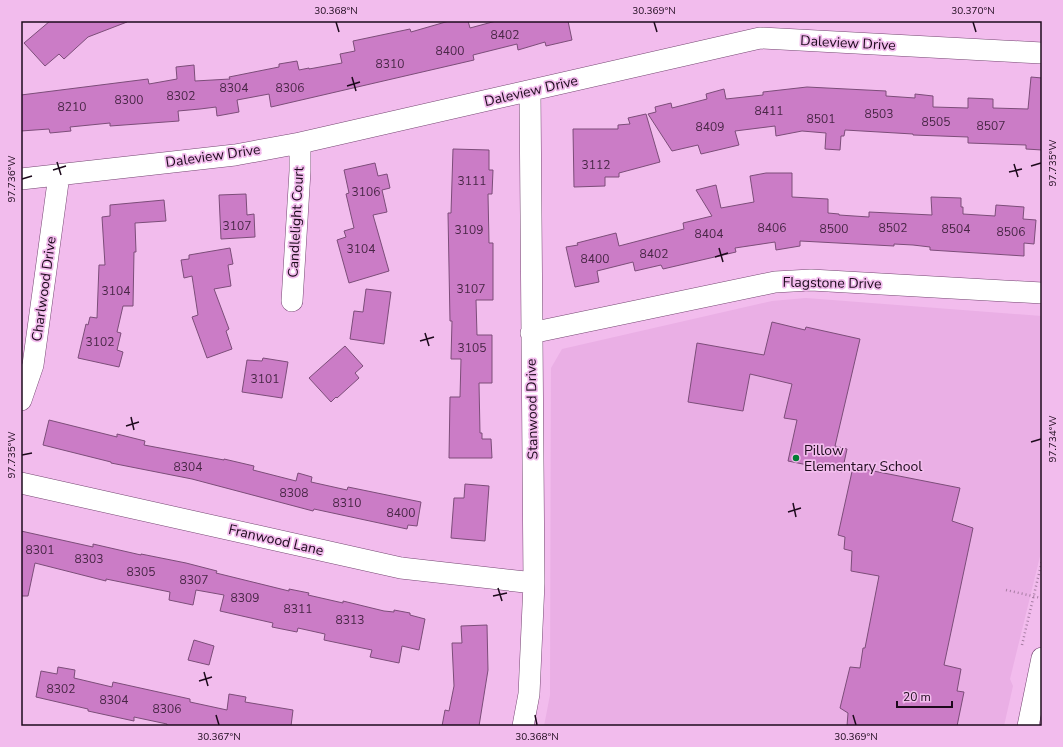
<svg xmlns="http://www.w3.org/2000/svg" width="1063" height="747" viewBox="0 0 1063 747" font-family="'Nunito Sans',sans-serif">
<rect width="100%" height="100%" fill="#f2bced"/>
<!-- built -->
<path fill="#eaafe5" d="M 806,298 L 1042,316 L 1042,548 L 1010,679 L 1013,686 L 1004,726 L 544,726 L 550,695 L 551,368 L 562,349 L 772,301 Z"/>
<!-- building -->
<path fill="#cb7cc6" stroke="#7c4d79" d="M 50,21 L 127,21 L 127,22 L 88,37 L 64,59 L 59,54 L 45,66 L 24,43 Z
M 449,21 L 468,21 L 470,28 L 496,21 L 568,21 L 572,40 L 546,46 L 545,42 L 518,50 L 517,44 L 473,55 L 474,60 L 271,107 L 269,94 L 237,100 L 239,112 L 217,116 L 216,107 L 200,109 L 178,111 L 179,121 L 110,126 L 110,123 L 70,127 L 71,131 L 50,133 L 49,129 L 21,131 L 21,95 L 148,79 L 149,84 L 177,79 L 176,67 L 194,65 L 195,81 L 230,79 L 229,77 L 279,67 L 279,64 L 297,61 L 299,70 L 309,68 L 309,69 L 342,63 L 340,54 L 355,51 L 353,41 L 410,29 L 411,32 Z
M 1031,77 L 1042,78 L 1042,150 L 1026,149 L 1026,145 L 968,143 L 968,137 L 913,135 L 913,134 L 845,130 L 844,136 L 841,136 L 840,150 L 825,149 L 826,133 L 802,131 L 776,136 L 775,126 L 735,131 L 739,145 L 701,154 L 698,145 L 672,151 L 648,114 L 656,112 L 655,107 L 671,103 L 672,108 L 707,99 L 706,94 L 724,89 L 726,99 L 763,95 L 763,92 L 807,87 L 886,91 L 886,96 L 915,98 L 915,94 L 933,96 L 933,107 L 968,108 L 968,98 L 993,99 L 993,108 L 1028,109 Z
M 646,114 L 660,162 L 619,173 L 619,177 L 605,177 L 605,186 L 574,187 L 573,129 L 618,129 L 618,125 L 630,124 L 628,118 Z
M 453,149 L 489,150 L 489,170 L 493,170 L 492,194 L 488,194 L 489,243 L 493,243 L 493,300 L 476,300 L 477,335 L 492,335 L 492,383 L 479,383 L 480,433 L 482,433 L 482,439 L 491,439 L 492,458 L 449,458 L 450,397 L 460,397 L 461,359 L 451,359 L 452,321 L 450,321 L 448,213 L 451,213 Z
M 375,163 L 378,176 L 387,174 L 390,188 L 382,190 L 387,212 L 373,215 L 389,271 L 349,283 L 337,240 L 346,237 L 344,231 L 354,228 L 346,194 L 349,193 L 344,170 Z
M 766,173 L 792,173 L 792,197 L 828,199 L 828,213 L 839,214 L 839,215 L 869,217 L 869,212 L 932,215 L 931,197 L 961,198 L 961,207 L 963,207 L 963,214 L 995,216 L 996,205 L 1024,207 L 1023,219 L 1036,220 L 1034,244 L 1024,243 L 1024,256 L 930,250 L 930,247 L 913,245 L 894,244 L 894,246 L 800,241 L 800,246 L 776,250 L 775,242 L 735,248 L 736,252 L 663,269 L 661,265 L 635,271 L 633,262 L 597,271 L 599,282 L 575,287 L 566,247 L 578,245 L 577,243 L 616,233 L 619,246 L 684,229 L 683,223 L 712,216 L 696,190 L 716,185 L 721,208 L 754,202 L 750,176 Z
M 246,194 L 247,215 L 254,214 L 255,237 L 221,239 L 219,195 Z
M 164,200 L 166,221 L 135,223 L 136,252 L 134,252 L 133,306 L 123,306 L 117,332 L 121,333 L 117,350 L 123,352 L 119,367 L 78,358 L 86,324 L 88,325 L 90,317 L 97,318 L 99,265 L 105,265 L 102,217 L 110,216 L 110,205 Z
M 230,248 L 233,264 L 228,265 L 231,286 L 214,289 L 229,329 L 226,331 L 232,349 L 207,358 L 192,317 L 198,315 L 192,276 L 184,278 L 181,260 L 189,259 L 189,255 Z
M 366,289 L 391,292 L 384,344 L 350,339 L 354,311 L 363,312 Z
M 772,322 L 805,330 L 806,327 L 860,339 L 835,446 L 847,449 L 842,472 L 788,461 L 797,420 L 784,418 L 792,384 L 750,374 L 743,411 L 688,402 L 697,343 L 764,355 Z
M 345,346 L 363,366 L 355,373 L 359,378 L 337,398 L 336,397 L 331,402 L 309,378 Z
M 263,358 L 288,362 L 282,398 L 242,392 L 247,360 L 262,361 Z
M 49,420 L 117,437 L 117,434 L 145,441 L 144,445 L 224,460 L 224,459 L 254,466 L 253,470 L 296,481 L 298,473 L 312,477 L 311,482 L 347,490 L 348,487 L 421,502 L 417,526 L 408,525 L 407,529 L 314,509 L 313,511 L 192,479 L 111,463 L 111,462 L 43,445 Z
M 853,467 L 960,488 L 952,521 L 973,528 L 944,665 L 961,669 L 957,691 L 964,692 L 957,726 L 847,726 L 848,713 L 840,708 L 850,667 L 860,668 L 863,648 L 865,648 L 879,576 L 851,571 L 852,551 L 844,549 L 845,537 L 838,535 Z
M 465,484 L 489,486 L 485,541 L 451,538 L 454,498 L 464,498 Z
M 21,531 L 93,547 L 93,544 L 141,555 L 141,554 L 186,563 L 217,571 L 216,573 L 289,591 L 289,589 L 309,593 L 308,595 L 343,603 L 343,601 L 384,611 L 394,612 L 394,610 L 410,613 L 410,615 L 425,619 L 419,650 L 402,646 L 399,663 L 370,657 L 372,650 L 324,640 L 325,634 L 298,628 L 297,632 L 272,627 L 273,623 L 220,611 L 224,595 L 196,590 L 193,605 L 169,600 L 170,592 L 106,579 L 106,581 L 35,563 L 28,596 L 21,596 Z
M 487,625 L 488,670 L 479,726 L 442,726 L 445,710 L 449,711 L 454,686 L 452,643 L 462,643 L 461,626 Z
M 194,640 L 214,646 L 209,665 L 188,660 Z
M 58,667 L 75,670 L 74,678 L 112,687 L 113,682 L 190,699 L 190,702 L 227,710 L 229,694 L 246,697 L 245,702 L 293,710 L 291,726 L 167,726 L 167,724 L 134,717 L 134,721 L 88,711 L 88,709 L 36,697 L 41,671 L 57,674 Z"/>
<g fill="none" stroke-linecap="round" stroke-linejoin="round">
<defs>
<path id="minor" d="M 21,179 L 235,155 L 300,143 L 760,38 L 1042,53
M 292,301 L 300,171 L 300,143
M 531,333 L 775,282 L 811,280 L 1042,293
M 21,400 L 33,365 L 59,175
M 21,483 L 401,568 L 534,583
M 523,726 L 529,694 L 534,583 L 530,91
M 1028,726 L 1042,658"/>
</defs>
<!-- minor casing -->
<use href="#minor" stroke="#754772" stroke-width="22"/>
<!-- path -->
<path stroke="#a67ca2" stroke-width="2.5" stroke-dasharray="1 3" stroke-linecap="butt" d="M 1006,590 L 1041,598
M 1022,645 L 1042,561"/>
<!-- minor -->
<use href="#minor" stroke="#fff" stroke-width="21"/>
</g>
<!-- ticks -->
<path fill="none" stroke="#1d0a1c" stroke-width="1.5" d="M 336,22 L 339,32M 654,22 L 657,32M 973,22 L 976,32M 352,77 L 356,91M 347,86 L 360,82M 57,162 L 61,175M 1014,164 L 1018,177M 1031,166 L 1041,163M 53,170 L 66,166M 1009,172 L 1022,169M 22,179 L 32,176M 719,248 L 723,262M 715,257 L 728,253M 425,333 L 429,346M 420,341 L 434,337M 131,417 L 134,430M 126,426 L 139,422M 1031,442 L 1041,439M 22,455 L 32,453M 793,503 L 796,517M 788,512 L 801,508M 498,588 L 502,601M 493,596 L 507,593M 204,672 L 208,686M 199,681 L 212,677M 216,715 L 219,725M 535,715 L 537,725M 853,715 L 856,725"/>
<!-- markers -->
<circle fill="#007c34" stroke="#f2bced" stroke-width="1.5" cx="796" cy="458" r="4"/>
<g text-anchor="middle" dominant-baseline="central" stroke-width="3.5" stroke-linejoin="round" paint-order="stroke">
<!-- number labels -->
<g font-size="12" fill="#482646">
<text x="505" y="35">8402</text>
<text x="450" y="51">8400</text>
<text x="390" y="64">8310</text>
<text x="234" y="88">8304</text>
<text x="290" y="88">8306</text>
<text x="181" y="96">8302</text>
<text x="129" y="100">8300</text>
<text x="72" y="107">8210</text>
<text x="769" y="111">8411</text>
<text x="879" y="114">8503</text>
<text x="821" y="119">8501</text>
<text x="936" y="122">8505</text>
<text x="991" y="126">8507</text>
<text x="710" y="127">8409</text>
<text x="596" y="165">3112</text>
<text x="472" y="181">3111</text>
<text x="366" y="192">3106</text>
<text x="237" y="226">3107</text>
<text x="772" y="228">8406</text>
<text x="893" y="228">8502</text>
<text x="834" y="229">8500</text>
<text x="956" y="229">8504</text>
<text x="469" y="230">3109</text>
<text x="1011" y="232">8506</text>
<text x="709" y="234">8404</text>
<text x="361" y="249">3104</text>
<text x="654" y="254">8402</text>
<text x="595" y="259">8400</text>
<text x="471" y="289">3107</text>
<text x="116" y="291">3104</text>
<text x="100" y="342">3102</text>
<text x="472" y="348">3105</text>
<text x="265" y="379">3101</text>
<text x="188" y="467">8304</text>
<text x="294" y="493">8308</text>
<text x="347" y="503">8310</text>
<text x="401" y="513">8400</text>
<text x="40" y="550">8301</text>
<text x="89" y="559">8303</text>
<text x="141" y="572">8305</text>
<text x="194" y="580">8307</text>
<text x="245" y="598">8309</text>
<text x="298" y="609">8311</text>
<text x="350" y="620">8313</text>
<text x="61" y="689">8302</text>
<text x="114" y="700">8304</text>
<text x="167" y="709">8306</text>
</g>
<!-- street labels -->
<g font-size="14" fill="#1d0a1c" stroke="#f2bced">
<text transform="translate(848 43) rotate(3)">Daleview Drive</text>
<text transform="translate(531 91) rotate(-13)">Daleview Drive</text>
<text transform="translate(213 156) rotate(-8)">Daleview Drive</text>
<text transform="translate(296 222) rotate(-87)">Candlelight Court</text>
<text transform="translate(832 283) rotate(1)">Flagstone Drive</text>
<text transform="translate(44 289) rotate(-82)">Charlwood Drive</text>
<text transform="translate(532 409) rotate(-91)">Stanwood Drive</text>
<text transform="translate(276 540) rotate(13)">Franwood Lane</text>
</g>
<!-- poi labels -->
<g font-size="14" fill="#1d0a1c" stroke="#f2bced" text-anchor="start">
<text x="804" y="450">Pillow<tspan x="804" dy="16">Elementary School</tspan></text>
</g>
</g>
<!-- border -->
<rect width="1063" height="747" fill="none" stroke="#f2bced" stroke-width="44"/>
<!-- scale -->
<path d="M897 701v6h55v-6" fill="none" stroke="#1d0a1c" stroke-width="2"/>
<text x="903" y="701" font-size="12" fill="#1d0a1c" stroke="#f2bced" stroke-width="3" paint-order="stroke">20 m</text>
<rect x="22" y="22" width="1019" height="703" fill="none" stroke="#1d0a1c" stroke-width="1.5"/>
<g font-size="10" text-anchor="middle" fill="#1d0a1c">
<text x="336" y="14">30.368°N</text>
<text x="654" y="14">30.369°N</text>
<text x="973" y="14">30.370°N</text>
<text transform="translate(1052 163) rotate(-90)" y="4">97.735°W</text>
<text transform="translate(11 179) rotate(-90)" y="4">97.736°W</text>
<text transform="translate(1052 439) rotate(-90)" y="4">97.734°W</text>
<text transform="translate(11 455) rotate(-90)" y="4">97.735°W</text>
<text x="219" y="740">30.367°N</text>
<text x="537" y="740">30.368°N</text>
<text x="856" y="740">30.369°N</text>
</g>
</svg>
